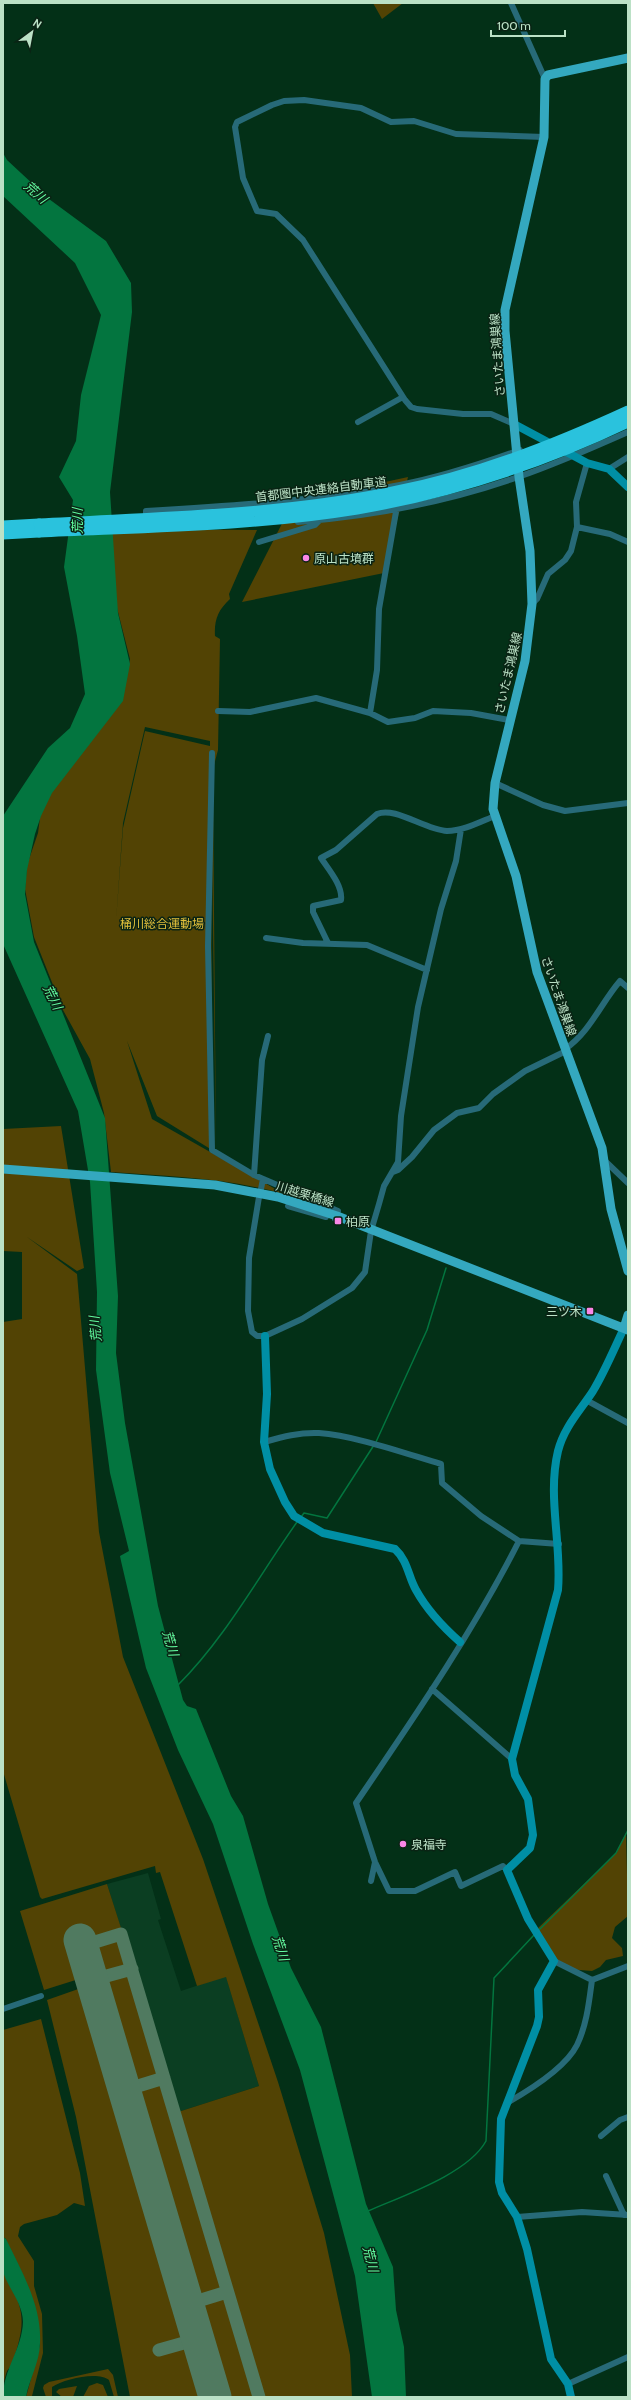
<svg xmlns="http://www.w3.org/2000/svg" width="631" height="2400" viewBox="0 0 631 2400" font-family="Cabin,'Noto Sans JP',sans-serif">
<rect width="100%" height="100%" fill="#033017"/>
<!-- built -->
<path fill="#0b3e22" d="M 148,1873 L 161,1919 L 158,1920 L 181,1991 L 226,1976 L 259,2086 L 178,2112 L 107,1884 Z"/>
<!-- green -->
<path fill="#524304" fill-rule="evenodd" d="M 373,3 L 403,3 L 382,19 Z
M 408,477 L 384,573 L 242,602 L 293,502 Z
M 111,529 L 257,530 L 229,594 L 230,599 C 218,610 214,620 215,636 L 220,639 L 218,750 L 214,765 L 213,789 L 216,1152 L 211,772 L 212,1150 L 157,1116 L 127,1041 L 152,1119 L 284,1194 C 227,1178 170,1176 111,1172 L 104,1113 L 90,1059 L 63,1010 L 34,937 L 25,889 L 27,865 L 38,833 L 41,810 L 52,788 L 123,696 L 130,659 L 117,608 ZM 145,727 L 210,741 L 210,746 L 145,731 L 123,828 L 116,921 L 123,823 Z
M 61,1126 L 84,1268 L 77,1271 L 27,1237 L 77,1274 L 99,1532 L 123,1657 L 203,1859 L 278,2082 L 324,2233 L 350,2355 L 352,2397 L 263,2397 L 178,2112 L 259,2086 L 226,1977 L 197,1986 L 160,1872 L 156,1873 L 155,1866 L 42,1899 L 40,1897 L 3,1771 L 3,1322 L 22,1319 L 22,1252 L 3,1251 L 3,1129 Z
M 626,1833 L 628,1916 L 615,1927 L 612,1938 L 622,1948 L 623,1956 L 606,1960 L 600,1967 L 592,1971 L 567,1969 L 554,1961 L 535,1931 L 616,1853 Z
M 107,1884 L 122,1931 L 90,1940 L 88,1935 L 69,1941 L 82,1978 L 44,1990 L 20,1911 Z
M 118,1939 L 127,1964 L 101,1972 L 92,1947 Z
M 129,1974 L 157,2076 L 132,2082 L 103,1981 Z
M 84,1987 L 207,2397 L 130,2397 L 76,2117 L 47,2000 Z
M 41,2019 L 80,2173 L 85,2206 L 74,2203 L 57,2215 L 24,2224 L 20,2227 L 18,2236 L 34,2261 L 34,2286 L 42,2314 L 43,2353 L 32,2396 L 26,2397 L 40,2345 L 6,2239 L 3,2237 L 3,2030 Z
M 160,2085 L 222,2288 L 195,2297 L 134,2092 Z
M 3,2271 C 26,2310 26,2323 12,2364 C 11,2367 8,2369 7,2371 C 5,2376 4,2382 3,2386 Z
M 224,2296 L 254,2397 L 224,2397 L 198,2305 Z
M 108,2369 L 113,2375 L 118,2397 L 114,2397 L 109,2380 C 98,2371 64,2379 52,2387 L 52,2397 L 46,2397 L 43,2388 L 44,2385 L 49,2382 Z
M 97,2383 L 103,2385 L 108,2397 L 83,2397 L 89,2386 Z
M 77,2386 L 73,2397 L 62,2397 L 56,2392 L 59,2389 Z"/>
<!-- water -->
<path fill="#03753f" d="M 3,153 L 7,160 L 49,199 L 106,241 L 131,283 L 132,312 L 110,492 L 118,613 L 130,664 L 123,701 L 52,793 L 41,816 L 35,834 L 27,870 L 25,894 L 34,942 L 105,1118 L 118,1296 L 116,1353 L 125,1423 L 158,1606 L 183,1700 L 187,1706 L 196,1709 L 231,1796 L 243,1816 L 268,1904 L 291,1968 L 321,2027 L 366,2204 L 393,2267 L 396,2310 L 404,2347 L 406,2397 L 372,2397 L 355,2276 L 300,2070 L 253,1944 L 213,1824 L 178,1750 L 146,1668 L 121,1561 L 120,1556 L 129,1551 L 110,1473 L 96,1370 L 97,1292 L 90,1182 L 78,1111 L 3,944 L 3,816 L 48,748 L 70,728 L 85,694 L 77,636 L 64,567 L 73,500 L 59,477 L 76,441 L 81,395 L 101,315 L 75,263 L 3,196 Z
M 3,2237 L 6,2239 C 22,2272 42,2306 40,2343 C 40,2361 29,2380 26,2397 L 3,2397 C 3,2370 22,2349 23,2322 C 23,2303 6,2285 3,2271 C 1,2261 3,2248 3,2237 Z"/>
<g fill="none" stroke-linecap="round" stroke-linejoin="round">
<!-- stream -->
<path stroke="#03753f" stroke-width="1.5" d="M 376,1442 L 427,1330 L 446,1268
M 301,1517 L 304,1513 L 327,1518 L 374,1445
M 178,1685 C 226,1637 258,1577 297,1522
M 538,1931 L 616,1853 L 628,1830
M 368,2211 C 402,2196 468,2174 486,2141 L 494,1978 L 534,1935"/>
<!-- taxiway -->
<path stroke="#507a60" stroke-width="13" d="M 82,1946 L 121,1934 L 259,2397
M 92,1980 L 132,1969
M 125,2090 L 164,2078
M 188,2304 L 227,2292
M 159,2350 L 198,2339"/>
<!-- runway -->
<path stroke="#507a60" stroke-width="33" d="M 80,1940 L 215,2397"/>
<!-- street -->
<path stroke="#276a78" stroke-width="6" d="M 511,3 L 545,79
M 358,422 L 403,397
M 514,424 L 491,414 L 463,414 L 417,409 L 411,407 L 405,400 L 303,240 L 276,214 L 257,211 L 243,178 L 235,127 L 237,122 L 272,105 L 284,101 L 304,100 L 361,108 L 391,122 L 414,121 L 456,134 L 544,137
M 609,469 L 628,457
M 146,520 L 146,511 C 231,506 316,501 400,485 C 441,477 481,464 520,450
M 298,522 C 373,516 447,502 518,477 C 556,464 592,448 628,432
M 577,527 L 610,534 L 628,542
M 259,542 L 315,525 L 319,521
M 532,604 L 537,599 L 548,574 L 565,560 L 571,551 L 577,527 L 576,502 L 587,463
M 218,711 L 250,712 L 316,698 L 370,713 L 388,722 L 415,718 L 433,711 L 471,713 L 509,720
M 370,713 L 377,670 L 379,609 L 397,506
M 212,753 L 208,946 L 212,1150 L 254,1175 L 338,1211 L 335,1219
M 495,783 L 543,805 L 565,811 L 628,803
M 266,938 L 303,943 L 367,945 L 427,970
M 328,943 L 313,912 L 313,906 L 341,900 C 343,886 329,870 321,858 L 336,850 L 377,814 C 395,806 425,830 447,831 C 463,831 480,822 495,816
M 565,1049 C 590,1032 601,1003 620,981 L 628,988
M 604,1160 L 628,1183
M 393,1172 L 398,1170 L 412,1157 L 434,1130 L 457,1113 L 479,1108 L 493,1094 L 525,1071 L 566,1051
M 254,1175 L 262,1060 L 268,1036
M 261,1189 L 263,1179
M 259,1197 L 249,1258 L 248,1311 L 252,1332 L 257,1336 L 265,1336 L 302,1319 L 352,1288 L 365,1272 L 371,1231 L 379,1204 L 384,1186 L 398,1162 L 401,1116 L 418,1007 L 441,909 L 456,861 L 461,829
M 288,1206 L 326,1217
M 586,1400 L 628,1423
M 264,1442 C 282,1437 300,1432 319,1433 C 353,1435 407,1454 441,1464 L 442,1483 L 481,1516 L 519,1541 L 559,1544
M 432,1689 L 512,1759
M 507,1870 L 503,1866 L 461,1886 L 455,1872 L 415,1891 L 389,1891 L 375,1862 L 356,1803 C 413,1719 473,1632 519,1541
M 371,1881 L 375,1862
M 554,1961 L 592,1980 L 628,1966
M 3,2009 L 41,1996
M 507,2103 C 528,2091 566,2067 577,2045 C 587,2024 589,2002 592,1980
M 601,2136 L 620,2120 L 628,2117
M 606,2176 L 624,2215
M 517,2217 L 582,2212 L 628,2215
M 568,2384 L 628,2357"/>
<!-- secondary -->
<path stroke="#008fa5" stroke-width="8" d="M 514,424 L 587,463 L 609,469 L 628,487
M 265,1336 L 267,1394 L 264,1442 L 270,1469 L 285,1502 L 294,1516 L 323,1533 L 395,1549 C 408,1561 408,1576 416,1590 C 427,1610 443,1627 460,1642
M 571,2397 L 568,2384 L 551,2359 L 527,2249 L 517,2217 L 502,2193 L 499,2182 L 501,2119 L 537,2026 L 539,2017 L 538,1990 L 554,1961 L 528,1919 L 507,1870 L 530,1848 L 533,1835 L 528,1799 L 515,1775 L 512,1759 L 558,1590 C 562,1544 547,1497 558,1451 C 564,1427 580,1411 593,1391 C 605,1371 614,1349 624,1328"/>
<!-- primary -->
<path stroke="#34a8bf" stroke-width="9" d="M 628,58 L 548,75 L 545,79 L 544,137 L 505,310 L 505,331 L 519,477 L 530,551 L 532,604 L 525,661 L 495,783 L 493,809 L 516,876 L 537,972 L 602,1148 L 611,1209 L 628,1271
M 3,1169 L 215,1185 L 278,1197 L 337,1216 L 628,1330
M 624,1328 L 628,1315"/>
<!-- highway -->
<path stroke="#2ac2dd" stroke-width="11" d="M 3,526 L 39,524
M 3,534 L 39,532"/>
<!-- highway-bridge -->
<path stroke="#2ac2dd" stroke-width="11" d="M 39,524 C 157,517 277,516 393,492 C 475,476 552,446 628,411
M 39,532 C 145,527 253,526 357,509 C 451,493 542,463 628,422"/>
</g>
<!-- markers -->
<g fill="#fa87e7" stroke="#0a2314" stroke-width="1.5">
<circle cx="306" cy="558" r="4"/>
<rect x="334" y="1217" width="8" height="8" rx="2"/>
<rect x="586" y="1307" width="8" height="8" rx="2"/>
<circle cx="403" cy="1844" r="4"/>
</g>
<g text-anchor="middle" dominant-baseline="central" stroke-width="3" stroke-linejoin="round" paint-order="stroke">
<!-- street labels -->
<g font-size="12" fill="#bbe1c6" stroke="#0a2314">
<text transform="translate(497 355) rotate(-94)">さいたま鴻巣線</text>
<text transform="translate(321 489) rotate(-7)">首都圏中央連絡自動車道</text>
<text transform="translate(508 673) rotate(-77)">さいたま鴻巣線</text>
<text transform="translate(559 996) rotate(71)">さいたま鴻巣線</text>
<text transform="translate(305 1194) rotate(17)">川越栗橋線</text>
</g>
<!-- poi labels -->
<g font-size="12" fill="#bbe1c6" stroke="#0a2314" text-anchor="start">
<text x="314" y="558">原山古墳群</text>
<text x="346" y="1221">柏原</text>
<text x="582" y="1311" text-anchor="end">三ツ木</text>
<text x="411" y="1844">泉福寺</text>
</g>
<!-- park labels -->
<g font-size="12" fill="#e1bf3b" stroke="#0a2314">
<text x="162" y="923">桶川総合運動場</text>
</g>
<!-- water labels -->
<g font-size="13" font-style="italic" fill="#63fea1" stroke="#0a2314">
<text transform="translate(36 192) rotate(41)">荒川</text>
<text transform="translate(77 521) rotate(-90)">荒川</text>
<text transform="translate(53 997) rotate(63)">荒川</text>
<text transform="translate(95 1329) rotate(-96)">荒川</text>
<text transform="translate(171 1643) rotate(74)">荒川</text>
<text transform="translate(281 1948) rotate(72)">荒川</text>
<text transform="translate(371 2259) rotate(76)">荒川</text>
</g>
</g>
<!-- border -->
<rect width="631" height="2400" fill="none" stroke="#bbe1c6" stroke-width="8"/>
<!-- north arrow -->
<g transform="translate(32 32) rotate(32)" stroke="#0a2314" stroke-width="3" paint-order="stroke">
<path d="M0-3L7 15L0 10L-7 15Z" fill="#bbe1c6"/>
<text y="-6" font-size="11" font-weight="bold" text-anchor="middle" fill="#bbe1c6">N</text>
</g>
<!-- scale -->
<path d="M491 30v6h74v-6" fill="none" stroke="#bbe1c6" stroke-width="2"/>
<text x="497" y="30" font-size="12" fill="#bbe1c6" stroke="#0a2314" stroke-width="3" paint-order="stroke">100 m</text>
</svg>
